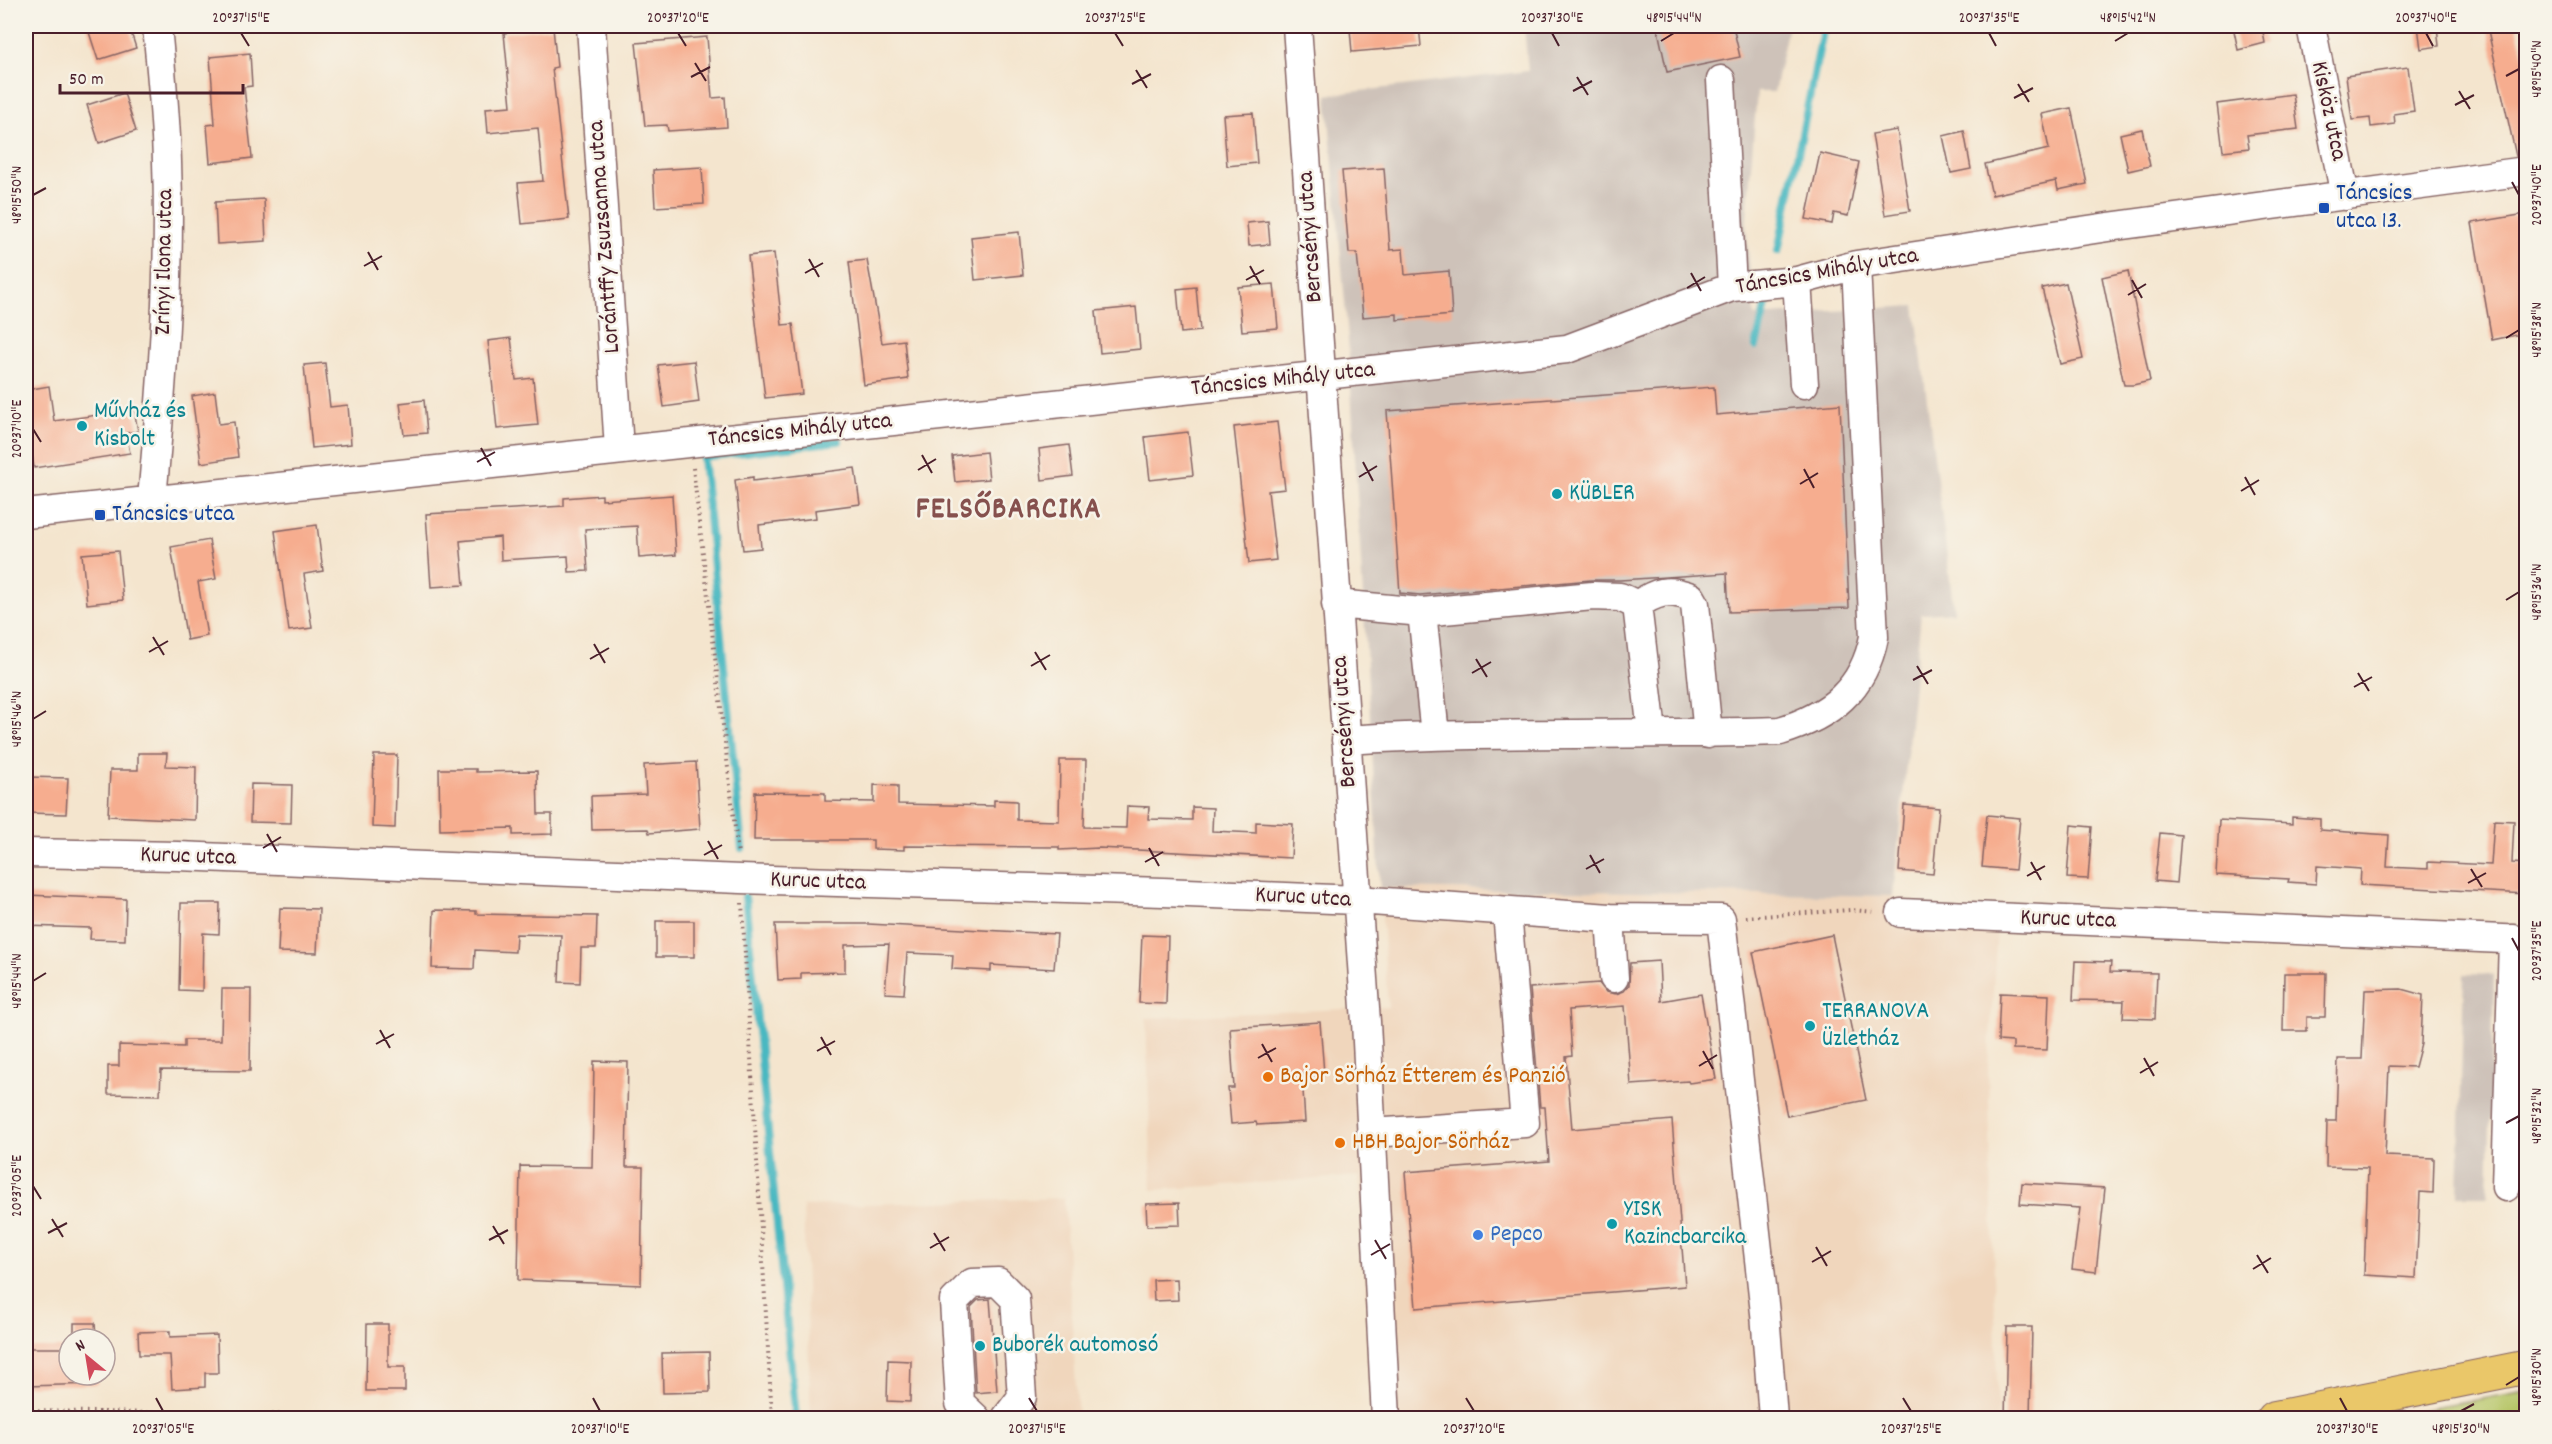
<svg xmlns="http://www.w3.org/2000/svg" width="2552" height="1444" viewBox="0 0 2552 1444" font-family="Dekko,sans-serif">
<rect width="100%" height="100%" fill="#f7f3e8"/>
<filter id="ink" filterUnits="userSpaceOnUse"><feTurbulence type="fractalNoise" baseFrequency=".0167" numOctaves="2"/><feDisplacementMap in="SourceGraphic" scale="12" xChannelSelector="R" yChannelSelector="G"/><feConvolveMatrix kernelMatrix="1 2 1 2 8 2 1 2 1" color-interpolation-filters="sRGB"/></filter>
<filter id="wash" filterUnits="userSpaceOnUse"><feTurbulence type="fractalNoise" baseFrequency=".008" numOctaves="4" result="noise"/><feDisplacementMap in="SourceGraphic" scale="24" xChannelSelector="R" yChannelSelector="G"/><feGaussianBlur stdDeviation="1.35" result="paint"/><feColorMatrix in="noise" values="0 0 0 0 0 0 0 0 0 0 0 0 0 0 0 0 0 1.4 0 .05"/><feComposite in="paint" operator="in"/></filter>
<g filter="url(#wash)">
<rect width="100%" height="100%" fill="#f4e5ce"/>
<!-- built -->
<path fill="#f0d6bc" d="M 1380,888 L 1893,896 L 1894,928 L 1997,930 L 1988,1066 L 1998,1418 L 1374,1418 L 1360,1176 L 1152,1190 L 1146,1018 L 1388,1007 Z
M 1064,1198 L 1078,1418 L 811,1418 L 803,1206 Z"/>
<!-- industrial -->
<path fill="#cec2b9" d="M 1524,26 L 1788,26 L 1774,92 L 1757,92 L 1746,227 L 1754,316 L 1915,306 L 1954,612 L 1921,614 L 1893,896 L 1380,888 L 1348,338 L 1327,95 L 1528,71 Z
M 2517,969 L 2526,970 L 2526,1175 L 2514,1175 Z
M 2464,974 L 2494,975 L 2488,1196 L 2458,1196 Z"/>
<!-- green -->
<path fill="#b7c669" stroke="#80724a" stroke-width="1.5" d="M 2526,1391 L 2526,1418 L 2379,1418 Z"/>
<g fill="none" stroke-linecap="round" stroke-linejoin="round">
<!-- stream -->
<path stroke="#49b8c1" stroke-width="8" d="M 1778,251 L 1824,26
M 1756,346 L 1769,292
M 742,848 L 703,457 L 839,441
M 745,897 L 796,1418"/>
</g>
<g id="blocks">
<!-- building -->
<path fill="#f6ad8f" d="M 87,26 L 129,26 L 136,48 L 98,60 Z
M 1391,26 L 1419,26 L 1421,46 L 1352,52 L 1350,29 Z
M 1657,26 L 1733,26 L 1740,57 L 1667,72 Z
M 2233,26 L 2262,26 L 2265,43 L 2238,50 Z
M 2418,26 L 2437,26 L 2439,46 L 2421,49 Z
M 2487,26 L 2517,26 L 2526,71 L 2526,155 L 2516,156 Z
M 553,28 L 557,67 L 552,68 L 569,219 L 522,224 L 518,183 L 543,181 L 538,128 L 488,133 L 486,108 L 511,106 L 504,33 Z
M 707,37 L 712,98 L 725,97 L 727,127 L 668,131 L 667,125 L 645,126 L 636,43 Z
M 250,53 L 252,86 L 244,87 L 252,158 L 210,163 L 207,125 L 215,124 L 210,57 Z
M 2408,67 L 2414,111 L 2394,114 L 2395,124 L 2371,127 L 2370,118 L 2352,120 L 2346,76 Z
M 124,93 L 136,131 L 99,143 L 87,105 Z
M 2293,94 L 2298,129 L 2247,135 L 2249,148 L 2223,151 L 2217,104 Z
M 2071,108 L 2087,184 L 2058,190 L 2056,181 L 1992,195 L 1985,164 L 2049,149 L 2042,114 Z
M 1253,113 L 1257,163 L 1227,166 L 1223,115 Z
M 2142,129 L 2150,166 L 2128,171 L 2120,134 Z
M 1897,130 L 1910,211 L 1885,215 L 1872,134 Z
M 1964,131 L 1971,169 L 1951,173 L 1943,136 Z
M 1820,153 L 1859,162 L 1848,216 L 1834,213 L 1832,224 L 1806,219 Z
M 702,167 L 704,204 L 655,207 L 653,170 Z
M 1384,168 L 1390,250 L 1403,249 L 1405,275 L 1449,271 L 1452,315 L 1397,320 L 1397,314 L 1363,317 L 1357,253 L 1349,253 L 1342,171 Z
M 264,199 L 266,241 L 217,244 L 215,202 Z
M 2526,214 L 2526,333 L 2492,340 L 2472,223 Z
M 1268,221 L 1270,244 L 1249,246 L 1247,223 Z
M 1019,232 L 1023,275 L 975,280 L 971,237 Z
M 774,253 L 782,325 L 793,324 L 802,394 L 765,398 L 748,256 Z
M 867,260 L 882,343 L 904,340 L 908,379 L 864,385 L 849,262 Z
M 2128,271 L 2150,381 L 2133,385 L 2124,385 L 2102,277 Z
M 2066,283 L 2083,359 L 2060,364 L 2042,288 Z
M 1274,284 L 1278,328 L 1242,331 L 1238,287 Z
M 1196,287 L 1200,331 L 1181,333 L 1177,289 Z
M 1136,307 L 1140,349 L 1100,353 L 1096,311 Z
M 511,338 L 516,380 L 533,378 L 538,425 L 497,429 L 488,341 Z
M 694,361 L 699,402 L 664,407 L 658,365 Z
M 325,363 L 330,407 L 348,405 L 351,444 L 312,448 L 304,365 Z
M 49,386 L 54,421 L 134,410 L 138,431 L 126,433 L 130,453 L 34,468 L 26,411 L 26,390 Z
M 1714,387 L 1716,415 L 1840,404 L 1849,608 L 1729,612 L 1727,573 L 1620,580 L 1591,580 L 1420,595 L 1400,593 L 1387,411 Z
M 215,392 L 219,424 L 234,422 L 238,457 L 201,463 L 192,396 Z
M 424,400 L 427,433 L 404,435 L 400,403 Z
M 1277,422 L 1285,489 L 1268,491 L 1276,560 L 1249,563 L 1234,427 Z
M 1188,432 L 1193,475 L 1150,480 L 1145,437 Z
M 1069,445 L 1073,476 L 1042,480 L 1039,449 Z
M 986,452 L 989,479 L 955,482 L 952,456 Z
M 855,468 L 860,504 L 815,510 L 816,518 L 759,525 L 761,548 L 743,550 L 735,480 L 753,477 L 753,481 Z
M 602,495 L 602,500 L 672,495 L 676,555 L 639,558 L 637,526 L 585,529 L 588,571 L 569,572 L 568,556 L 501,560 L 500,537 L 460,541 L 464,585 L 431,587 L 426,514 L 564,506 L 564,498 Z
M 317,525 L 323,571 L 304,574 L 312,628 L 289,631 L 275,531 Z
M 209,540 L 216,579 L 198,582 L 207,636 L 187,640 L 171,547 Z
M 118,551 L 123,600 L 87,604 L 82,554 Z
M 138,753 L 167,753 L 166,766 L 196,767 L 195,820 L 108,816 L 110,770 L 138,770 Z
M 374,755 L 397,755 L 395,828 L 372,827 Z
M 1060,760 L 1086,760 L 1084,827 L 1126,828 L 1127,806 L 1149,807 L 1148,819 L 1192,820 L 1192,807 L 1213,808 L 1212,831 L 1256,833 L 1256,822 L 1293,824 L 1291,858 L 1099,848 L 1059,850 L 1059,847 L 904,846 L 904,850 L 873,849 L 873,840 L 754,840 L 755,792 L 825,793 L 825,801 L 874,802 L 874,785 L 898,786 L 898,804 L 994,806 L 994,800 L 1017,801 L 1017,820 L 1059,821 Z
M 696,762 L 700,829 L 649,833 L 648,829 L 592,830 L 591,796 L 646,794 L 644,765 Z
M 439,769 L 476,769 L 476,772 L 537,771 L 538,814 L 552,814 L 552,834 L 513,835 L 513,828 L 440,830 Z
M 26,777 L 68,778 L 66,814 L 26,813 Z
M 251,784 L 292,785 L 291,823 L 250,822 Z
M 1904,805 L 1939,808 L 1933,874 L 1899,871 Z
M 1987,815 L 2020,818 L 2015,870 L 1982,867 Z
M 2292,817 L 2320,819 L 2320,830 L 2389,835 L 2387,867 L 2428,869 L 2428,862 L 2491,865 L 2494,820 L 2514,821 L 2512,863 L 2526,864 L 2526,894 L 2360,885 L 2361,869 L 2317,866 L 2316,884 L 2288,882 L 2289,879 L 2216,875 L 2219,820 L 2292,824 Z
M 2071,825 L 2092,827 L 2088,879 L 2067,878 Z
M 2160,833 L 2181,835 L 2177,883 L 2155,881 Z
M 26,895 L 126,899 L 125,940 L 90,939 L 91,928 L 26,926 Z
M 181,903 L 220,903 L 219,934 L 203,933 L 202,991 L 179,990 Z
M 280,908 L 319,909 L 317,953 L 278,952 Z
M 434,910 L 476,911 L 476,914 L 597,916 L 596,948 L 581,948 L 580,983 L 559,982 L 561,935 L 516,934 L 515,952 L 475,950 L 474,969 L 432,968 Z
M 656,921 L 694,921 L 694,957 L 656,957 Z
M 775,924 L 868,924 L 1057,934 L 1054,969 L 991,965 L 991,971 L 952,969 L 953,955 L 907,953 L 904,994 L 885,993 L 889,944 L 845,945 L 845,972 L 801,973 L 801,979 L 778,980 Z
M 1142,935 L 1168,936 L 1166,1004 L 1139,1003 Z
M 1832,935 L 1866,1100 L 1787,1116 L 1753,952 Z
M 1659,961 L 1661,1001 L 1701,994 L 1716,1079 L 1689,1083 L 1688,1081 L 1631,1085 L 1625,1006 L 1569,1010 L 1572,1056 L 1566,1057 L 1572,1129 L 1672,1120 L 1685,1286 L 1416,1308 L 1405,1172 L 1549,1161 L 1545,1107 L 1540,1107 L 1530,988 L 1599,983 L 1606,992 L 1616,994 L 1624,991 L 1629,985 L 1630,963 Z
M 2075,961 L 2111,962 L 2110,972 L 2157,973 L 2155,1019 L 2123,1018 L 2124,1001 L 2073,1000 Z
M 2284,973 L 2326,973 L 2325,1017 L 2307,1017 L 2307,1031 L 2283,1031 Z
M 222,989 L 251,989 L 250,1071 L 161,1070 L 160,1095 L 108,1094 L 108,1066 L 119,1066 L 119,1045 L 184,1047 L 184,1040 L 221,1040 Z
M 2401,989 L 2423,995 L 2421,1044 L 2415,1067 L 2389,1066 L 2385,1156 L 2434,1158 L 2433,1193 L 2420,1192 L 2416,1278 L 2364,1275 L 2368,1168 L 2326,1167 L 2327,1121 L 2336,1121 L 2338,1059 L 2362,1059 L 2365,990 Z
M 2000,993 L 2049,995 L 2047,1050 L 2013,1049 L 2013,1042 L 1998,1041 Z
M 1320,1022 L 1324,1073 L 1302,1074 L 1305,1122 L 1257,1125 L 1256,1122 L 1231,1124 L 1228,1088 L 1234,1088 L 1230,1028 Z
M 594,1061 L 628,1062 L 626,1167 L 643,1167 L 641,1285 L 518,1280 L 520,1166 L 592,1167 Z
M 2022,1183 L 2105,1188 L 2096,1272 L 2072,1269 L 2080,1208 L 2020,1204 Z
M 1179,1203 L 1180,1225 L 1147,1226 L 1146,1204 Z
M 1177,1279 L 1178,1300 L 1154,1301 L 1153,1280 Z
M 990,1299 L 997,1391 L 976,1393 L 971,1307 L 978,1300 Z
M 74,1323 L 95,1323 L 96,1339 L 74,1339 Z
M 367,1324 L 388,1324 L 388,1367 L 405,1367 L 405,1391 L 366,1391 Z
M 2007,1327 L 2032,1327 L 2030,1419 L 2005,1419 Z
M 170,1331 L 170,1337 L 217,1335 L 218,1373 L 205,1373 L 205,1387 L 172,1389 L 170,1355 L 139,1355 L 138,1332 Z
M 26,1348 L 69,1348 L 69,1375 L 97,1375 L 97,1384 L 26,1386 Z
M 709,1352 L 710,1392 L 663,1393 L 662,1353 Z
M 888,1360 L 911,1361 L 910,1402 L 887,1401 Z"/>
</g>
</g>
<g filter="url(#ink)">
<use href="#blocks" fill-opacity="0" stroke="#866464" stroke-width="1.5"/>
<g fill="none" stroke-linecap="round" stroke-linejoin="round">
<defs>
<path id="minor" d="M 591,26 L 619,449
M 1297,26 L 1366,1022 L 1386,1418
M 2311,26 L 2345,196
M 1721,80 L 1732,287
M 1797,281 L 1804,384
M 152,499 C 162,387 171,274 167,162 C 166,117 161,71 157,26
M 26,514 L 1567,349 L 1732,287 L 1797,281 L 1856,265 L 2108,227 L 2526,171
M 1336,604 L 1422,612 L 1593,596 L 1620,597 L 1637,605 C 1656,592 1668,588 1691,597 L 1695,604 L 1708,734
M 1637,605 L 1652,732
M 1422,612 L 1435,735
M 1346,740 C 1490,731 1636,736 1780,731 C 1830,716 1864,689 1874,637 L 1856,265
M 26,853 L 178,856 L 741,879 L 1163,892 L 1357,900 L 1610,918 L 1614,978
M 1901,913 L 2526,940
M 1610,918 L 1721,919 L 1765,1313 L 1773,1418
M 1371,1133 L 1525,1123 L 1507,912
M 2506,1187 L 2513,939
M 976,1418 L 960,1403 L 954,1301 L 972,1283 L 998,1282 L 1015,1299 L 1022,1397 L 1006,1418"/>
<path id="major" d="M 2273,1418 L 2526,1367"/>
</defs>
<!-- minor casing -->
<use href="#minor" stroke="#866464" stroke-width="31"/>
<!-- major casing -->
<use href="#major" stroke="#866464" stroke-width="35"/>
<!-- path -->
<path stroke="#866464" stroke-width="4" stroke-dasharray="1.5 4.5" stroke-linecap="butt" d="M 693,468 L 738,854
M 742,903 L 772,1418
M 1746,917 L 1850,910 L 1876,912
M 26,1411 L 375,1416 L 375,1418"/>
<!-- minor -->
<use href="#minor" stroke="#fff" stroke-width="28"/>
<!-- major -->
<use href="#major" stroke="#eac769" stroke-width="33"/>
</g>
</g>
<!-- ticks -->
<path fill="none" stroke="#4a1f2b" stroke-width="2" d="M 241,33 L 249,46M 678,33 L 686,46M 1115,33 L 1123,46M 1552,33 L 1559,46M 1989,33 L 1996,46M 2426,33 L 2433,46M 1661,41 L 1674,33M 2115,41 L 2128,33M 695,63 L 706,81M 1136,70 L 1147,88M 2506,76 L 2519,69M 691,77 L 710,67M 1577,77 L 1588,95M 1132,84 L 1151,74M 2018,84 L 2029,102M 1573,91 L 1592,81M 2459,91 L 2470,109M 2014,98 L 2033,88M 2455,105 L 2474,95M 2512,182 L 2519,195M 33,195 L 46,188M 368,252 L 378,270M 809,259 L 819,277M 364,266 L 382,256M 1250,266 L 1260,284M 805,273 L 823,263M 1691,273 L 1701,291M 1246,280 L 1264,270M 2132,280 L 2142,298M 1687,288 L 1705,277M 2128,295 L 2146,284M 2506,338 L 2519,330M 33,429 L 41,442M 481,448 L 491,466M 922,455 L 932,473M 477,462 L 495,452M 1363,462 L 1373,481M 1804,469 L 1814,488M 918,470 L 936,459M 1359,477 L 1377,466M 2245,477 L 2255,495M 1800,484 L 1818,473M 2241,491 L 2259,480M 2506,600 L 2519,592M 153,637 L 164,655M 594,644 L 605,663M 149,652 L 168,641M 1035,652 L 1046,670M 590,659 L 609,648M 1476,659 L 1487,677M 1031,666 L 1050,655M 1917,666 L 1928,684M 1472,673 L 1491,662M 2358,673 L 2369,691M 1913,680 L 1932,670M 2354,687 L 2372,677M 33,719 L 46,711M 267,834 L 277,852M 708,841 L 718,859M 263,848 L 281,837M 1149,848 L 1159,866M 704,855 L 722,845M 1590,855 L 1600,873M 1145,862 L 1163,852M 2031,862 L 2041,880M 1586,869 L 1604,859M 2471,869 L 2482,887M 2027,876 L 2045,866M 2468,883 L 2486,873M 2512,938 L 2519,951M 33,981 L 46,973M 380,1030 L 390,1048M 821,1037 L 831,1055M 376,1044 L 394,1034M 1262,1044 L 1272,1062M 817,1051 L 835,1041M 1703,1051 L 1713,1069M 1258,1058 L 1276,1048M 2144,1058 L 2154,1076M 1699,1066 L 1717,1055M 2140,1073 L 2158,1062M 2506,1123 L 2519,1116M 33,1186 L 41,1199M 52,1219 L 63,1237M 493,1226 L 504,1244M 48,1233 L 67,1223M 934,1233 L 945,1251M 489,1240 L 508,1230M 1375,1240 L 1386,1259M 1816,1247 L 1827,1266M 930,1248 L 949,1237M 1371,1255 L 1390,1244M 2257,1255 L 2268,1273M 1812,1262 L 1831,1251M 2253,1269 L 2271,1258M 2506,1385 L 2519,1377M 156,1398 L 163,1411M 593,1398 L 600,1411M 1029,1398 L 1037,1411M 1466,1398 L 1474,1411M 1903,1398 L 1911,1411M 2340,1398 L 2347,1411M 2461,1411 L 2474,1404"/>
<!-- markers -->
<g fill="#1a4fb4" stroke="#f7f3e8" stroke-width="2">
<rect x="2318" y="202" width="12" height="12" rx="3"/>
<rect x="94" y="509" width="12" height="12" rx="3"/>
</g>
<g fill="#0f9aa8" stroke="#f7f3e8" stroke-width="2">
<circle cx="82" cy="426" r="6"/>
<circle cx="1557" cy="494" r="6"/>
<circle cx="1810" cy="1026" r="6"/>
<circle cx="1612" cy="1224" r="6"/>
<circle cx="980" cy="1346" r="6"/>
</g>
<g fill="#e8710a" stroke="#f7f3e8" stroke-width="2">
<circle cx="1268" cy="1077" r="6"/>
<circle cx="1340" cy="1143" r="6"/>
</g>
<circle fill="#3f7fe0" stroke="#f7f3e8" stroke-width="2" cx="1478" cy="1235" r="6"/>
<g text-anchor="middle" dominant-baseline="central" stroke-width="5" stroke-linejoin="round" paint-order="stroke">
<!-- street labels -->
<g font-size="24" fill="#4a1f2b" stroke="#f7f3e8">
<text transform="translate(2328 111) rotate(78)">Kisköz utca</text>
<text transform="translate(605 237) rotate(-94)">Lorántffy Zsuzsanna utca</text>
<text transform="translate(1311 237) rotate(-94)">Bercsényi utca</text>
<text transform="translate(165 262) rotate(-89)">Zrínyi Ilona utca</text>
<text transform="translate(1827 272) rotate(-10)">Táncsics Mihály utca</text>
<text transform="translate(1283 380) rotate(-6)">Táncsics Mihály utca</text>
<text transform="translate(800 431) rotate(-6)">Táncsics Mihály utca</text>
<text transform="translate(1345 722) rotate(-94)">Bercsényi utca</text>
<text transform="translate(188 857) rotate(2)">Kuruc utca</text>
<text transform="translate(818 882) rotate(2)">Kuruc utca</text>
<text transform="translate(1303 898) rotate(3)">Kuruc utca</text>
<text transform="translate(2068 920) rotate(2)">Kuruc utca</text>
</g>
<!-- transit labels -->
<g font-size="24" fill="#164399" stroke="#f7f3e8" text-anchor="start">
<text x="2336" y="194">Táncsics<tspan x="2336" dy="28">utca 13.</tspan></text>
<text x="112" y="515">Táncsics utca</text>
</g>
<!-- culture labels -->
<g font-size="24" fill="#0d838f" stroke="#f7f3e8" text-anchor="start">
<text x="94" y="412">Művház és<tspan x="94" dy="28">Kisbolt</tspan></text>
<text x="1569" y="494">KÜBLER</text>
<text x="1822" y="1012">TERRANOVA<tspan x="1822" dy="28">Üzletház</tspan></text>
<text x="1624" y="1210">YISK<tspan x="1624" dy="28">Kazincbarcika</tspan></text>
<text x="992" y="1346">Buborék automosó</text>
</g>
<!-- food labels -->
<g font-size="24" fill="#c56008" stroke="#f7f3e8" text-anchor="start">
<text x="1280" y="1077">Bajor Sörház Étterem és Panzió</text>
<text x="1352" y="1143">HBH Bajor Sörház</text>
</g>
<!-- shop labels -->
<g font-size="24" fill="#366cbe" stroke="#f7f3e8" text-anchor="start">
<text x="1490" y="1235">Pepco</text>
</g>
<!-- district labels -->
<g font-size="30" font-weight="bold" letter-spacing="1.5" fill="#86514e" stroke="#f7f3e8">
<text x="1009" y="511">FELSŐBARCIKA</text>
</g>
</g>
<!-- margin -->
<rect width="2552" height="1444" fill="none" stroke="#f7f3e8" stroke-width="66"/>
<!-- north arrow -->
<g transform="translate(87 1357) rotate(330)"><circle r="28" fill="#f7f3e8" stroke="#b29e9c" stroke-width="1.5"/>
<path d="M0-4.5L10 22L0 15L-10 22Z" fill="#d1495b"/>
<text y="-9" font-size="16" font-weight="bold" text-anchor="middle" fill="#4a1f2b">N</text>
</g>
<!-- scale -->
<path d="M60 84v9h183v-9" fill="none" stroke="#4a1f2b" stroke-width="3"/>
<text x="69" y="84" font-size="18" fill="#4a1f2b" stroke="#f7f3e8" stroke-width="4.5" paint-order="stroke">50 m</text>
<rect x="33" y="33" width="2486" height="1378" fill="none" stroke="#4a1f2b" stroke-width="2"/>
<g font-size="15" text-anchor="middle" fill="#4a1f2b">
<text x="241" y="22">20°37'15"E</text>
<text x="678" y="22">20°37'20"E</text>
<text x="1115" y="22">20°37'25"E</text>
<text x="1552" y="22">20°37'30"E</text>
<text x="1674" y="22">48°15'44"N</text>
<text x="1989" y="22">20°37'35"E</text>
<text x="2128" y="22">48°15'42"N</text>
<text x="2426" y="22">20°37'40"E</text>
<text transform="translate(2536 69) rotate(-90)" y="5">48°15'40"N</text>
<text transform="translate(2536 195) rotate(-90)" y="5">20°37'40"E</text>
<text transform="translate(16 195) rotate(-90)" y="5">48°15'50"N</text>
<text transform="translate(2536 330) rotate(-90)" y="5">48°15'38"N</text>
<text transform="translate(16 429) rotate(-90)" y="5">20°37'10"E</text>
<text transform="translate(2536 592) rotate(-90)" y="5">48°15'36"N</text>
<text transform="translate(16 719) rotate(-90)" y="5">48°15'46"N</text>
<text transform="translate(2536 951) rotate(-90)" y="5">20°37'35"E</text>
<text transform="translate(16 981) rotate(-90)" y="5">48°15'44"N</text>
<text transform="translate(2536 1116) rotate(-90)" y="5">48°15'32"N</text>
<text transform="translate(16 1186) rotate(-90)" y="5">20°37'05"E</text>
<text transform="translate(2536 1377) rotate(-90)" y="5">48°15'30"N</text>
<text x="163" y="1433">20°37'05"E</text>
<text x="600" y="1433">20°37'10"E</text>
<text x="1037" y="1433">20°37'15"E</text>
<text x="1474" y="1433">20°37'20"E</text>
<text x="1911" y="1433">20°37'25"E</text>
<text x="2347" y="1433">20°37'30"E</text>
<text x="2461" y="1433">48°15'30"N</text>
</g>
</svg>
